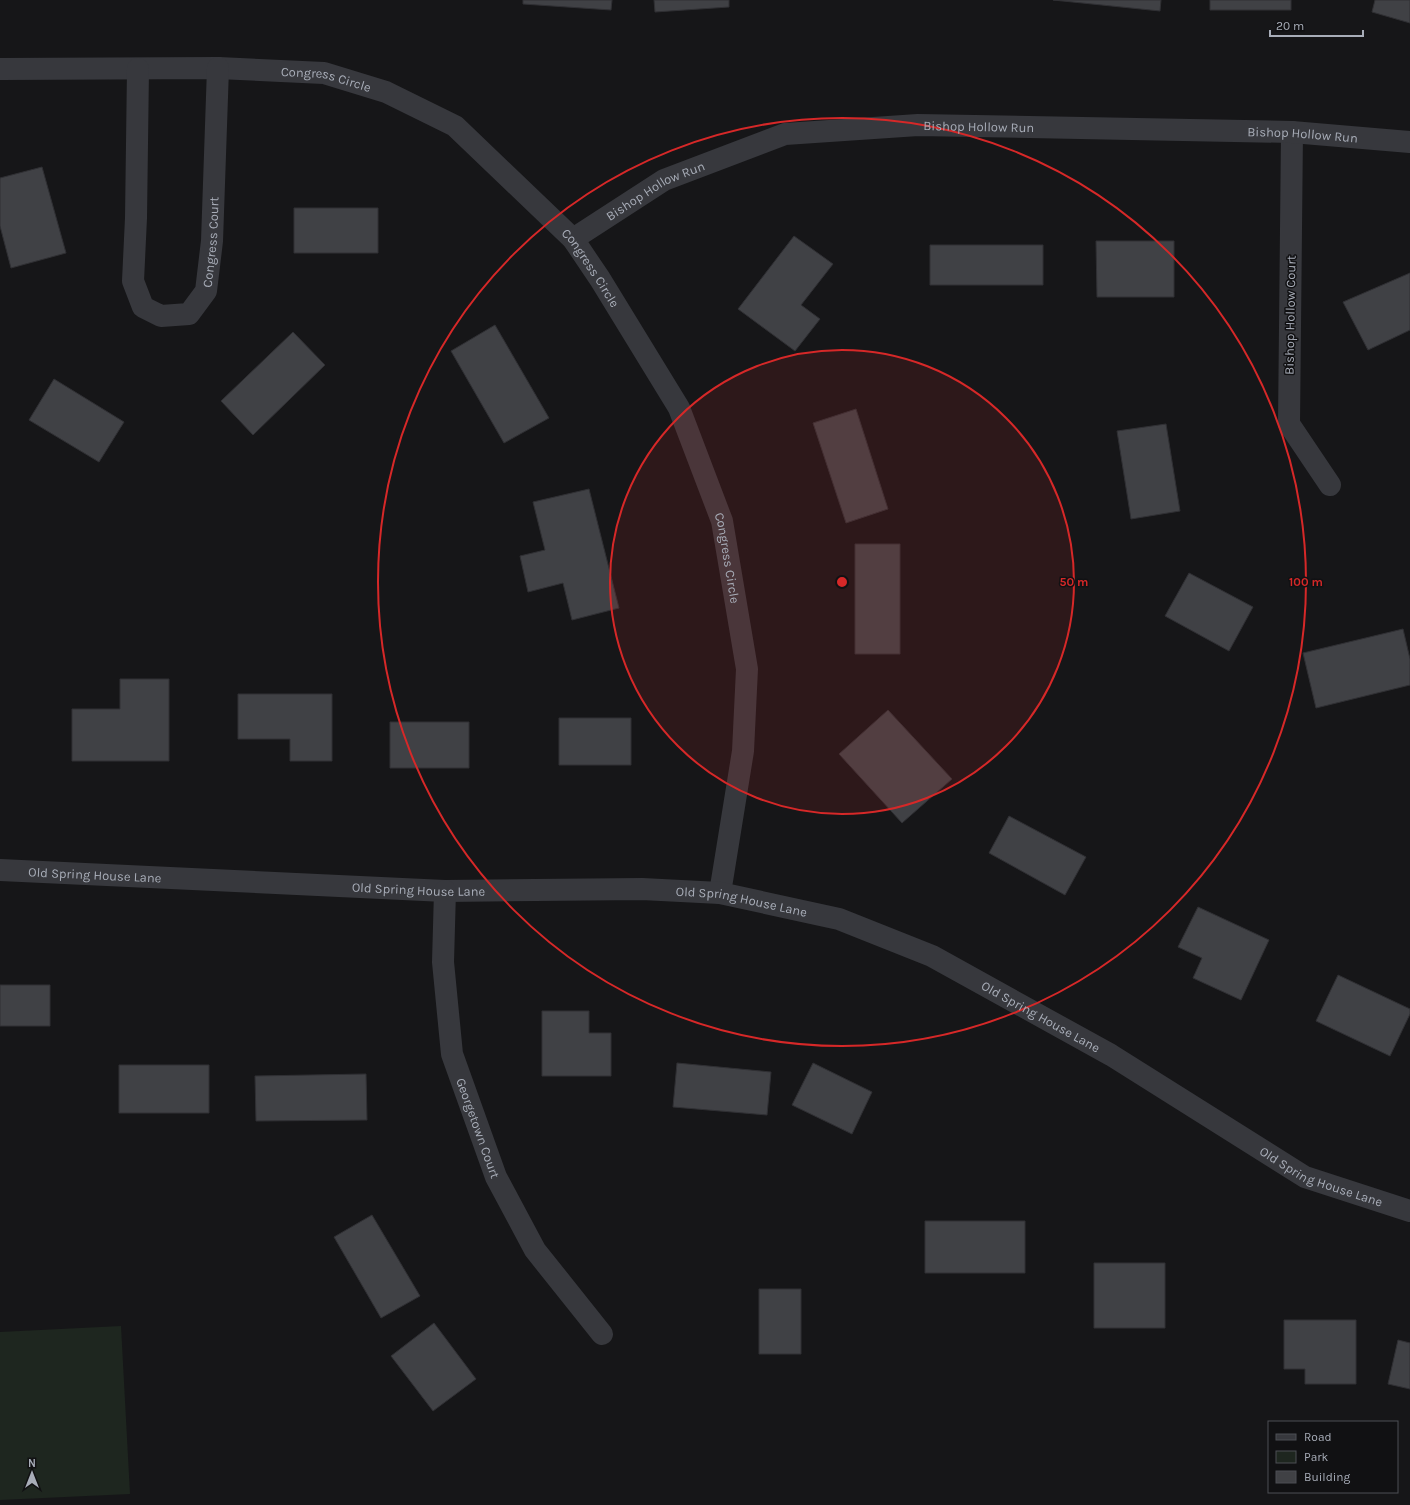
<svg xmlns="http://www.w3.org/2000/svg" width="1410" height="1505" viewBox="0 0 1410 1505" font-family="Karla,sans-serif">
<rect width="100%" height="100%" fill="#161618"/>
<!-- green -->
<path fill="#1e261f" d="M 121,1326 L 130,1494 L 0,1500 L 0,1332 Z"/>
<!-- building -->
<path fill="#404145" stroke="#303034" d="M 523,0 L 612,0 L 611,10 L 523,4 Z
M 654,0 L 729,0 L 729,7 L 655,12 Z
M 1053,0 L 1161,0 L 1160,11 Z
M 1210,0 L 1291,0 L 1291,10 L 1210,10 Z
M 1375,0 L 1410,0 L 1410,23 L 1372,12 Z
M 42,167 L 66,253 L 11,268 L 0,226 L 0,178 Z
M 294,208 L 378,208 L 378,253 L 294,253 Z
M 794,236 L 833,264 L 801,305 L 820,319 L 795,351 L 738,309 Z
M 1096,241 L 1174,241 L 1174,297 L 1097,297 Z
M 930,245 L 1043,245 L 1043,285 L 930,285 Z
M 1410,273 L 1410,330 L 1368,350 L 1343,302 Z
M 495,325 L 549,418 L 504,443 L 451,351 Z
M 293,332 L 325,365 L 253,435 L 221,401 Z
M 54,379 L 124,422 L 99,462 L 29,420 Z
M 856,409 L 888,509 L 846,523 L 813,423 Z
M 1166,424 L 1180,511 L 1131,519 L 1117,431 Z
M 589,489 L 619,608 L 572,620 L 563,583 L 528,592 L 520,556 L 545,550 L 533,502 Z
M 855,544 L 900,544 L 900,654 L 855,654 Z
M 1189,573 L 1253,607 L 1229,651 L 1165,616 Z
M 1403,629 L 1410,659 L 1410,685 L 1316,708 L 1303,653 Z
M 120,679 L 169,679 L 169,761 L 72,761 L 72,709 L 120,709 Z
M 238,694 L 332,694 L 332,761 L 290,761 L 290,739 L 238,739 Z
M 888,710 L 952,779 L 902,823 L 839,754 Z
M 559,718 L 631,718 L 631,765 L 559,765 Z
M 390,722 L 469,722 L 469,768 L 390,768 Z
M 1009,816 L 1086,857 L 1065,895 L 989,853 Z
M 1198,907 L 1269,940 L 1241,1000 L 1193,978 L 1202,958 L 1178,947 Z
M 1338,975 L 1410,1009 L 1410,1014 L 1390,1056 L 1316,1021 Z
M 0,985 L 50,985 L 50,1026 L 0,1026 Z
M 542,1011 L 589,1011 L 589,1033 L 611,1033 L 611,1076 L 542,1076 Z
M 677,1063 L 771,1072 L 767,1115 L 673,1107 Z
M 813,1063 L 872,1092 L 852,1134 L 792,1105 Z
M 119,1065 L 209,1065 L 209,1113 L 119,1113 Z
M 366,1074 L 367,1120 L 256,1121 L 255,1076 Z
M 372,1215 L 420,1296 L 381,1318 L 334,1237 Z
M 925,1221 L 1025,1221 L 1025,1273 L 925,1273 Z
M 1094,1263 L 1165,1263 L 1165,1328 L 1094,1328 Z
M 759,1289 L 801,1289 L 801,1354 L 759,1354 Z
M 1284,1320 L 1356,1320 L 1356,1384 L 1305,1384 L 1305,1369 L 1284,1369 Z
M 434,1323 L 476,1379 L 433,1411 L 391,1356 Z
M 1398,1340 L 1410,1343 L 1410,1389 L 1388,1384 Z"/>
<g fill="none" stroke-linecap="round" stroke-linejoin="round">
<!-- minor -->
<g stroke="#37383d" stroke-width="22">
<path id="s1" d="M 0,69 L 218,68 L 324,73 L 386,92 L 455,126 L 573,239 L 600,279 L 679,408 L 722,521 L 747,669 L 743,751 L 720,893"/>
<path id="s2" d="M 138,69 L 136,218 L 133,281 L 143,307 L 161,316 L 189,314 L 206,291 L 212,241 L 218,68"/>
<path d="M 1292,132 L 1289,424 L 1330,485"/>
<path id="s3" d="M 573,239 L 664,180 L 785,134 L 918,125 L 1292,132 L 1410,142"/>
<path id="s4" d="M 0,870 L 445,891 L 642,889 L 720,893 L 839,919 L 932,956 L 1111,1055 L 1305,1177 L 1410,1211"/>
<path id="s5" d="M 445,891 L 443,962 L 452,1054 L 496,1177 L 535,1250 L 602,1334"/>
</g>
</g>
<!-- distance rings -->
<circle cx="842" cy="582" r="232" fill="#d62828" fill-opacity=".12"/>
<g fill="none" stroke="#d62828" stroke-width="2">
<circle cx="842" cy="582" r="232"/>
<circle cx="842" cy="582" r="464"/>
</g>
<g text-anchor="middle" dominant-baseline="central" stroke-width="3" stroke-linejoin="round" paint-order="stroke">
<!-- street labels -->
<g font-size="13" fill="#a8adb8" stroke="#111113">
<text stroke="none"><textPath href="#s1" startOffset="327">Congress Circle</textPath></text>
<text stroke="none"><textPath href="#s3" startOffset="432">Bishop Hollow Run</textPath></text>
<text stroke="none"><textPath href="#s3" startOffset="756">Bishop Hollow Run</textPath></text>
<text stroke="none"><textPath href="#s3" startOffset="96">Bishop Hollow Run</textPath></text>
<text stroke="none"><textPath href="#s2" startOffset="366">Congress Court</textPath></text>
<text stroke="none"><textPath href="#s1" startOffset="663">Congress Circle</textPath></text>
<text transform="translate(1290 315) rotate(-89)">Bishop Hollow Court</text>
<text stroke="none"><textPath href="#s1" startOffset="987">Congress Circle</textPath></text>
<text stroke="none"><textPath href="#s4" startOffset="95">Old Spring House Lane</textPath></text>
<text stroke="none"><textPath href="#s4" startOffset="419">Old Spring House Lane</textPath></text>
<text stroke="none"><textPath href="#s4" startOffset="743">Old Spring House Lane</textPath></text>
<text stroke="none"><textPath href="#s4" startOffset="1067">Old Spring House Lane</textPath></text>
<text stroke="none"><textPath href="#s5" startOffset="242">Georgetown Court</textPath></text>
<text stroke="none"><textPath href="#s4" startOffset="1391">Old Spring House Lane</textPath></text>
</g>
</g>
<circle cx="842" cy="582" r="6" fill="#d62828" stroke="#111113" stroke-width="2"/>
<g font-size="12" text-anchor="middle" font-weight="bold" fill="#d62828" stroke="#111113" stroke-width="3" stroke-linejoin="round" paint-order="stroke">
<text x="1074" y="586">50 m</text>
<text x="1306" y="586">100 m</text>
</g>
<!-- legend -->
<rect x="1268" y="1421" width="130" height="72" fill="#111113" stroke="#4d4f55"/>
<rect x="1276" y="1434" width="20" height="6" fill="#37383d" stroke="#4d4f55"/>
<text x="1304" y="1441" font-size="12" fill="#a8adb8">Road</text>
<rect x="1276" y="1451" width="20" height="12" fill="#1e261f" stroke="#4d4f55"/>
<text x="1304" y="1461" font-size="12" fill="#a8adb8">Park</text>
<rect x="1276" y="1471" width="20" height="12" fill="#404145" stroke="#4d4f55"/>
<text x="1304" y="1481" font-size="12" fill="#a8adb8">Building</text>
<!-- north arrow -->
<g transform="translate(32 1473)" stroke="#111113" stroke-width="3" paint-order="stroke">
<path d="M0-3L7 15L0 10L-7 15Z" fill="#a8adb8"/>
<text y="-6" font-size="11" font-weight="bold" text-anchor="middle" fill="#a8adb8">N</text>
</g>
<!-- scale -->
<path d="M1270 30v6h93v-6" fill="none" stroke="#a8adb8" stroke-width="2"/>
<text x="1276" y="30" font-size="12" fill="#a8adb8" stroke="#111113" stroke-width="3" paint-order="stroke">20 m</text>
</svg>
